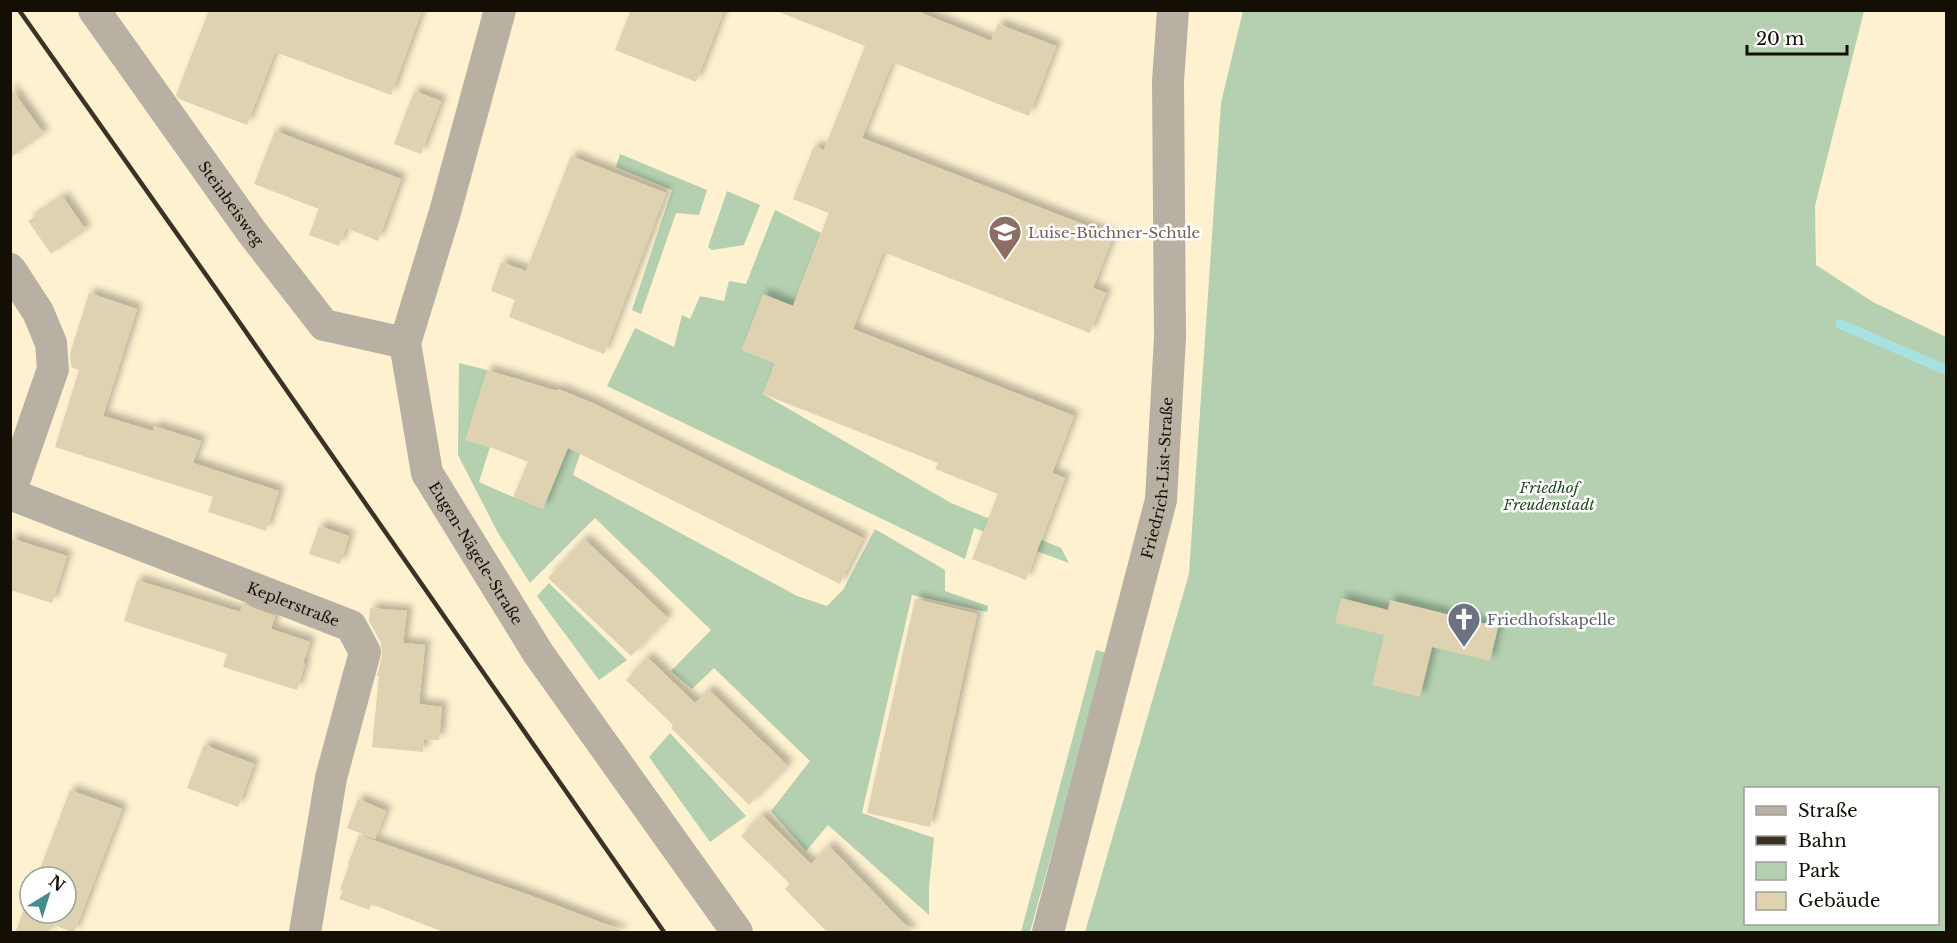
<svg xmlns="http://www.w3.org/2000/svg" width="1957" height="943" viewBox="0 0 1957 943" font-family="'Libre Baskerville',serif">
<defs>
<filter id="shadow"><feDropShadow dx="5.5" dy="-5.5" stdDeviation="3" flood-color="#0004"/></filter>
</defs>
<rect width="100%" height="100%" fill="#fdf1d0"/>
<!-- green -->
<path fill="#b4d0b0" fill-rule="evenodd" d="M 1243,11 L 1864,11 L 1815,206 L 1816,265 L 1873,302 L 1946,337 L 1946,932 L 1085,932 L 1189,574 L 1221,103 ZM 1746,788 L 1938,788 L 1938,924 L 1746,924 Z
M 620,154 L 707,190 L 699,215 L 676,213 L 641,314 L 632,310 L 672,190 L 616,167 Z
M 727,191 L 760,205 L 744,245 L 712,250 L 708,247 Z
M 775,210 L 821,233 L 793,306 L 763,295 L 742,350 L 775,363 L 763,394 L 951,503 L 1061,548 L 1069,563 L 974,528 L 965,559 L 607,386 L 635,328 L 674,347 L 682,315 L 690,319 L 700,296 L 724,301 L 729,281 L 746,284 Z
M 459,363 L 487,370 L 466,440 L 490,447 L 479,482 L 513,497 L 587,401 L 603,408 L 580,454 L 573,475 L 797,596 L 827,606 L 843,590 L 875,529 L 945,570 L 945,591 L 988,606 L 987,612 L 912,595 L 862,813 L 934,838 L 929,887 L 929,915 L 828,825 L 806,851 L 771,811 L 810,761 L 714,668 L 692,689 L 671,671 L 711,630 L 595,518 L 530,583 L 498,533 L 458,455 Z
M 549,583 L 627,660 L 599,680 L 537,596 Z
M 1096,650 L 1107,653 L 1030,932 L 1021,932 Z
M 670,733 L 746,816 L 710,842 L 649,757 Z"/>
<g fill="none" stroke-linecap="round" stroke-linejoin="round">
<!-- stream -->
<path stroke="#a5e2e1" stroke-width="10" d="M 1840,324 L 1946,370"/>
</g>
<!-- building -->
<path fill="#ded2b1" filter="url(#shadow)" d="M 209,10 L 422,10 L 391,95 L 275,52 L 247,125 L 179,99 L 176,95 Z
M 631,10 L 724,10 L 696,82 L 615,50 Z
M 780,10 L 914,10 L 991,41 L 998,24 L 1056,46 L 1029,116 L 892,62 L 862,138 L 1113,236 L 1093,288 L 1106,293 L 1090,333 L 883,252 L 853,329 L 1074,416 L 1052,473 L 1065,478 L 1026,580 L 972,559 L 998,494 L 935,469 L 938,463 L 763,394 L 775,363 L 742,350 L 763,294 L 793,306 L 829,213 L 793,199 L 814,146 L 824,150 L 865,46 L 779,12 Z
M 10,87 L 44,134 L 10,158 Z
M 414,91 L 441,101 L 421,154 L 394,144 Z
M 275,131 L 401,179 L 378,241 L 346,228 L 339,246 L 309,235 L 319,209 L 254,184 Z
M 571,156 L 666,193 L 604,354 L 509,317 L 515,300 L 491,291 L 501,262 L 526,271 Z
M 63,197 L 86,230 L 51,254 L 28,221 Z
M 89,293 L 137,309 L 103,416 L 153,431 L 154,426 L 201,441 L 193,463 L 279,491 L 266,531 L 208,512 L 213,497 L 55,447 L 79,370 L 71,367 L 70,354 Z
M 487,370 L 557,391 L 558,389 L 595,404 L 863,538 L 840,584 L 568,448 L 543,509 L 513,497 L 528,462 L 490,447 L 465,440 Z
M 319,526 L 349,536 L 340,564 L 309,554 Z
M 10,538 L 67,556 L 52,603 L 10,590 Z
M 584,539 L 668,618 L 631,656 L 548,578 Z
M 137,580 L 240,612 L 243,604 L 275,616 L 271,629 L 310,642 L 303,663 L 305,664 L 297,690 L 223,667 L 227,654 L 124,621 Z
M 1341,598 L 1388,610 L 1390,600 L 1498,627 L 1490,661 L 1432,647 L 1420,697 L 1372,685 L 1384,635 L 1335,623 Z
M 915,599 L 977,614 L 930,827 L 867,813 Z
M 370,608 L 407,611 L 403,643 L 425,645 L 419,704 L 442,707 L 439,740 L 424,739 L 423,752 L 372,747 L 379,676 L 377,676 L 382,656 L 381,643 L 369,621 Z
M 647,657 L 695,703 L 709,690 L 788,766 L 749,805 L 671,728 L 673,725 L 626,680 Z
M 204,745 L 254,764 L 238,807 L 187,788 Z
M 70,790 L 122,809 L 104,855 L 74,933 L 52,924 L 49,933 L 15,933 L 30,894 L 30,913 L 66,913 L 66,877 L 37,877 Z
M 358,799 L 386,811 L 375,839 L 347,828 Z
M 762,815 L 811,864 L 829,846 L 913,933 L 828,933 L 785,889 L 790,884 L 741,836 Z
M 359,835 L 537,898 L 621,930 L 621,933 L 446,933 L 371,904 L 369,910 L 339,899 L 343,891 L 340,890 L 349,865 L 348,864 Z"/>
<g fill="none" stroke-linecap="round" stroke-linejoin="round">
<!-- minor -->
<g stroke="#b8b1a3" stroke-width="32">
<path id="s1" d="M 94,10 L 251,231 L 324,325 L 405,343"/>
<path id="s2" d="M 500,10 L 445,212 L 405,343 L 427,473 L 538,653 L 737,932"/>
<path d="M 10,269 L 38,312 L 51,343 L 53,369 L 10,493"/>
<path id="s3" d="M 10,494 L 351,626 L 365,652 L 331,778 L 305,932"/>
<path id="s4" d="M 1048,932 L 1161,500 L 1170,337 L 1168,81 L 1173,10"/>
</g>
<!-- rail -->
<path stroke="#393325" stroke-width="4.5" d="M 19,10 L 221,296 L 664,932"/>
</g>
<!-- icons -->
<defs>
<symbol id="school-pin" viewBox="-11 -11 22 30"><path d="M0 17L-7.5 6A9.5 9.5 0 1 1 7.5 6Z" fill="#8d6e63" stroke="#fff"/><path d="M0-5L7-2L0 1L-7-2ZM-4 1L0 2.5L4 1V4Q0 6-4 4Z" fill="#fff"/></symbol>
<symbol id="church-pin" viewBox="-11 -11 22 30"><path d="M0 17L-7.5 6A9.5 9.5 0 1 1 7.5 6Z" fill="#6b7280" stroke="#fff"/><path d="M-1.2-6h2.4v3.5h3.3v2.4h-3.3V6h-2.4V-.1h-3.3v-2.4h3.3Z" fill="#fff"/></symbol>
</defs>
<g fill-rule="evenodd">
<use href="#school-pin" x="986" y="213" width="38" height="52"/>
<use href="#church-pin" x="1445" y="600" width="38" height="52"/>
</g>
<g text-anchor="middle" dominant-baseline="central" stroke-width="5" stroke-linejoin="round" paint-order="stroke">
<!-- street labels -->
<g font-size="15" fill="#140f05" stroke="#fff">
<text stroke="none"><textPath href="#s1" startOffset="237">Steinbeisweg</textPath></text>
<text stroke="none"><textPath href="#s4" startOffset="468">Friedrich-List-Straße</textPath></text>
<text stroke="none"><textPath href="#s2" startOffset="572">Eugen-Nägele-Straße</textPath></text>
<text stroke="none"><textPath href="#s3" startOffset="304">Keplerstraße</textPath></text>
</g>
<!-- education labels -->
<g font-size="15" fill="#785e54" stroke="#fff" text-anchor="start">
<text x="1028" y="232">Luise-Büchner-Schule</text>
</g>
<!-- park labels -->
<g font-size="15" font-style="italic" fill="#204c1b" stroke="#fff">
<text x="1549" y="487">Friedhof<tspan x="1549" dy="17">Freudenstadt</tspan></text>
</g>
<!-- worship labels -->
<g font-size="15" fill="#5b616d" stroke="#fff" text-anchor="start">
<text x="1487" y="619">Friedhofskapelle</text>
</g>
</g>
<!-- border -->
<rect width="1957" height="943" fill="none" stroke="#140f05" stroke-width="24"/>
<!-- legend -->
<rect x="1744" y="787" width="195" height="138" fill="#ffffff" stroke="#a19f9b" stroke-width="1.5"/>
<rect x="1756" y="806" width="30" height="9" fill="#b8b1a3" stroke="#a19f9b" stroke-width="1.5"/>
<text x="1798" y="817" font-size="18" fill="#140f05">Straße</text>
<rect x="1756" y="836" width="30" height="9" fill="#393325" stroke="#a19f9b" stroke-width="1.5"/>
<text x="1798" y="847" font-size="18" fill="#140f05">Bahn</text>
<rect x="1756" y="862" width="30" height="18" fill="#b4d0b0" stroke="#a19f9b" stroke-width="1.5"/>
<text x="1798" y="877" font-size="18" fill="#140f05">Park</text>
<rect x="1756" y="892" width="30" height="18" fill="#ded2b1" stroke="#a19f9b" stroke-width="1.5"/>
<text x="1798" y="907" font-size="18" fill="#140f05">Gebäude</text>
<!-- north arrow -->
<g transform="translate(48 895) rotate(38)"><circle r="28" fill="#ffffff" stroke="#a19f9b" stroke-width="1.5"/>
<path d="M0-4.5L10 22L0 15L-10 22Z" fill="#458c94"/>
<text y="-9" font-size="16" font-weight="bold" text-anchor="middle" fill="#140f05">N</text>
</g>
<!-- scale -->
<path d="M1747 45v9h100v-9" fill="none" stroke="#140f05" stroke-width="3"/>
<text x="1756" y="45" font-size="18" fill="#140f05" stroke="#ffffff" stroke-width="4.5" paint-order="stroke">20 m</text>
</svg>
